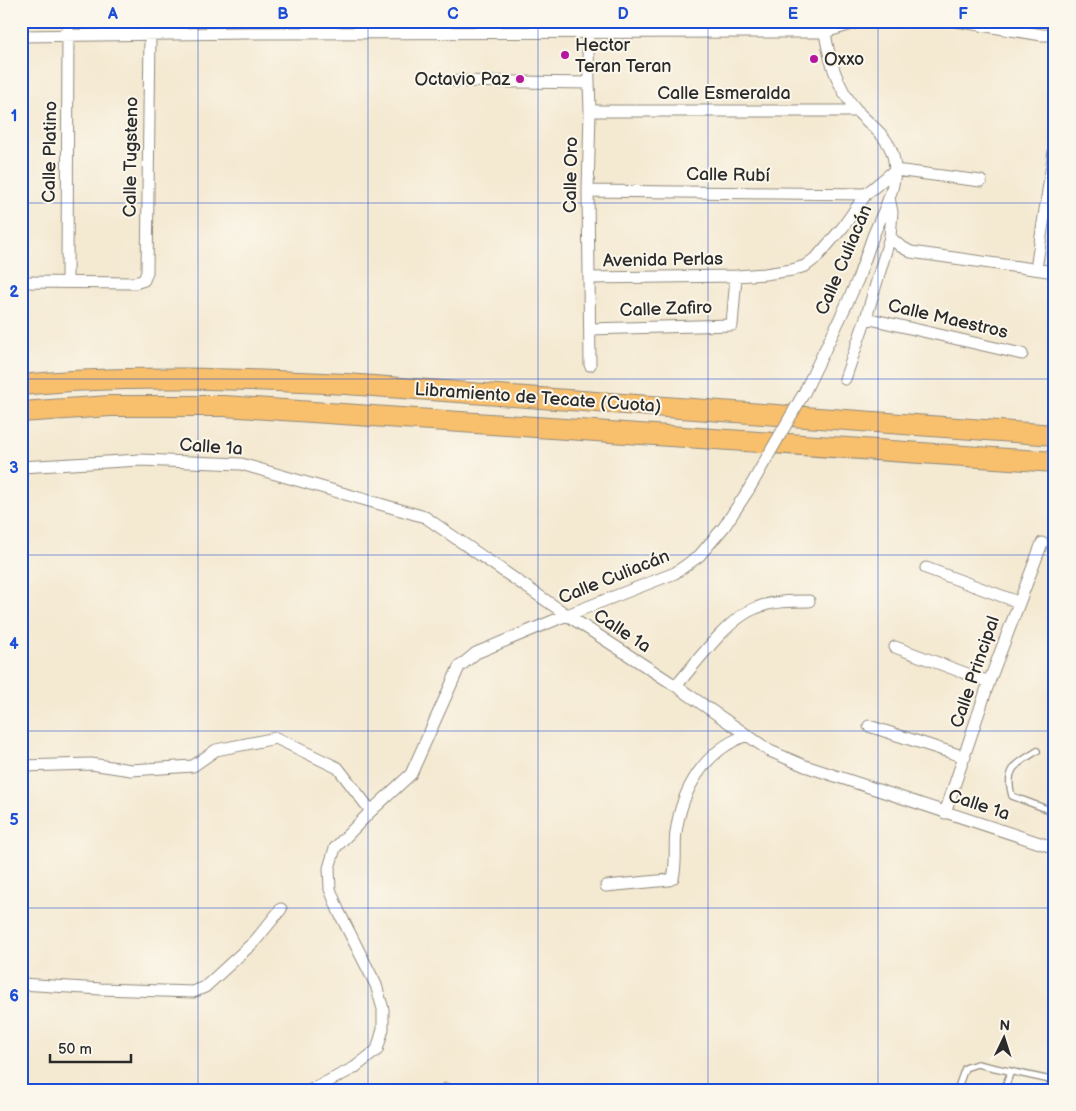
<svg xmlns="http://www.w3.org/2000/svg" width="1076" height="1111" viewBox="0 0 1076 1111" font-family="'Balsamiq Sans',sans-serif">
<rect width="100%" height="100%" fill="#fbf7ec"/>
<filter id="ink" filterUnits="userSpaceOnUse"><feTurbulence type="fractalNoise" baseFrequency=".02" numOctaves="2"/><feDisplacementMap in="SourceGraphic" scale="10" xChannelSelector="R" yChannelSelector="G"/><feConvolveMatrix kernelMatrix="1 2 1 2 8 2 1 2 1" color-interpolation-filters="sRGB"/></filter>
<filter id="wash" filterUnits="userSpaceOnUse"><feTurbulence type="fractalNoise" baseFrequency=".0096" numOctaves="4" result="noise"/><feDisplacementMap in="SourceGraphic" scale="20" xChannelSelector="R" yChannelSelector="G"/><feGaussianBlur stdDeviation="1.12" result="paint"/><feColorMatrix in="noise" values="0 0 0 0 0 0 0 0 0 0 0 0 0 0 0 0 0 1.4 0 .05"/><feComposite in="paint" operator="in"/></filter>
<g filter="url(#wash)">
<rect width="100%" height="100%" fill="#f4e9d1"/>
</g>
<g filter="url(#ink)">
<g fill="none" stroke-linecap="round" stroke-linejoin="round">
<defs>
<path id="lane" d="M 1037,751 C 1017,764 1004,768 1012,796 L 1055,812
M 957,1090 L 965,1068 L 977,1064 L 1055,1081
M 1004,1090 L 1011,1071"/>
<path id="street" d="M 587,21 L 590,111 L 588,191 L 590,365
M 956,21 L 1042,35 L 1055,35
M 21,36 L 247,33 L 825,32 L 862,21
M 455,81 L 589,83
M 590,111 L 858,111
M 895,170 L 981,181
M 588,191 L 866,194
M 889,198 L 892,212 L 890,237 L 900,246 L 911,252 L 1055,272
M 1036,269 L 1055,145
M 590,278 L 736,276 L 765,274 L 792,270 L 805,266 L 817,257 L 843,227 L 866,194 L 895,170
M 21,282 L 135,283 L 144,280 L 147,272 L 150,34
M 67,282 L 68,21
M 866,318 L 1022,354
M 590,329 L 732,325 L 736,276
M 845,379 L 866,318 L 890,237
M 804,393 C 822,355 841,318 858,279 C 863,265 868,250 873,236 C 883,211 902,181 892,152 C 886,135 870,125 858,112 C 835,86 828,55 823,21
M 21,467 L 140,460 L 241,464 L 425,517 L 567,615 L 676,686 L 770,751 L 805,766 L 1055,848
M 926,568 L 1018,602
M 895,647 L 989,682
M 676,686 C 696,663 728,618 756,608 C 773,601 791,601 809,601
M 869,726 L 965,757
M 21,766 L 91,764 L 131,770 L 193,766 L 216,750 L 276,738 L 338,768 L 371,811
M 945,813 L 989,682 L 1042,543
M 606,886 L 669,880 L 673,878 C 677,863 674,847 676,832 C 682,789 705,750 747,735
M 21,984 L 101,989 L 193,992 L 205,987 L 255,941 L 281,909
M 311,1090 L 354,1068 L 377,1050 L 383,1029 L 383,1009 L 376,985 L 339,912 L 330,889 L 329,868 L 335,848 L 371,811 L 411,774 L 459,667 L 476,653 L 567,615 L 675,573 L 699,556 L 724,527 L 749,489
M 446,1090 L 446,1089"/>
<path id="highway" d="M 21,385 C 129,374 238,379 346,384 L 1055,435
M 21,412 L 110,406 L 224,406 L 1055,462"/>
</defs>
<!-- lane casing -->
<use href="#lane" stroke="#908a7e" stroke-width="8"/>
<!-- street casing -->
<use href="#street" stroke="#908a7e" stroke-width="13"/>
<!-- highway casing -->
<use href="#highway" stroke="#908a7e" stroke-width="22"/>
<!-- lane -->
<use href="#lane" stroke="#fff" stroke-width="5.5"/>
<!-- street -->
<use href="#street" stroke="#fff" stroke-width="11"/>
<!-- highway -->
<use href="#highway" stroke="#f8bf6c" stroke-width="20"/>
<defs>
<path id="street-bridge" d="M 749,489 L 804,393"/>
</defs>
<!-- street-bridge casing -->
<use href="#street-bridge" stroke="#908a7e" stroke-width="13" stroke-linecap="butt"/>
<!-- street-bridge -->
<use href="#street-bridge" stroke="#fff" stroke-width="11"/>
</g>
</g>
<!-- grid -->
<path fill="none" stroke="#1d4ed8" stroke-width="1" stroke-opacity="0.55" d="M 198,21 L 198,1090M 368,21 L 368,1090M 538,21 L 538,1090M 708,21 L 708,1090M 878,21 L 878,1090M 21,203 L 1055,203M 21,379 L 1055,379M 21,555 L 1055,555M 21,731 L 1055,731M 21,908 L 1055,908"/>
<!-- markers -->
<g fill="#b5179e" stroke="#fbf7ec" stroke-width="2">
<circle cx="565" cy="55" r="5"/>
<circle cx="814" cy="59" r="5"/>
<circle cx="520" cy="79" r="5"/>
</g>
<g text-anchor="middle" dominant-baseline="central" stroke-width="4" stroke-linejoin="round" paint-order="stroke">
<!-- poi labels -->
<g font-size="18" fill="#2b2b2b" stroke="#fbf7ec" text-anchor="start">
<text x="575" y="45">Hector<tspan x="575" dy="21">Teran Teran</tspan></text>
<text x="824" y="59">Oxxo</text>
<text x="510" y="79" text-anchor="end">Octavio Paz</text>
</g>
<!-- street labels -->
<g font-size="18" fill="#2b2b2b" stroke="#fbf7ec">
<text x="724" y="93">Calle Esmeralda</text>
<text transform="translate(50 152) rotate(-89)">Calle Platino</text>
<text transform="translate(131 157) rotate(-89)">Calle Tugsteno</text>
<text transform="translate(571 175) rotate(-89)">Calle Oro</text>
<text transform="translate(728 175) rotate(1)">Calle Rubí</text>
<text transform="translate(663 260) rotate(-1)">Avenida Perlas</text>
<text transform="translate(844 260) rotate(-67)">Calle Culiacán</text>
<text transform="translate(666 309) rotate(-2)">Calle Zafiro</text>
<text transform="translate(948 319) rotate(13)">Calle Maestros</text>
<text transform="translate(538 398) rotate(4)">Libramiento de Tecate (Cuota)</text>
<text transform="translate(211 447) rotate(4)">Calle 1a</text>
<text transform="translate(614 577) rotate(-22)">Calle Culiacán</text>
<text transform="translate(622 631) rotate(33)">Calle 1a</text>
<text transform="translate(975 672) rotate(-71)">Calle Principal</text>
<text transform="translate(979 805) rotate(18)">Calle 1a</text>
</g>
</g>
<!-- margin -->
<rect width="1076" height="1111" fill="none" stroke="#fbf7ec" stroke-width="55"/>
<!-- north arrow -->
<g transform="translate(1004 1038) rotate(4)" stroke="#fbf7ec" stroke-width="4" paint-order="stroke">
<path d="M0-4L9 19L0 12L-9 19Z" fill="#2b2b2b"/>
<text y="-8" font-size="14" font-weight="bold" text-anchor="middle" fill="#2b2b2b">N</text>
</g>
<!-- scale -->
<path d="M50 1054v8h81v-8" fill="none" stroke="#2b2b2b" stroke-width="2.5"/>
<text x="58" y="1054" font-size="15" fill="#2b2b2b" stroke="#fbf7ec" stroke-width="4" paint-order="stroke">50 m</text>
<rect x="28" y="28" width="1020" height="1056" fill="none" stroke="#1d4ed8" stroke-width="2"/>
<g font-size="16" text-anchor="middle" font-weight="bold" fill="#1d4ed8">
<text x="113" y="19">A</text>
<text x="283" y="19">B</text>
<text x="453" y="19">C</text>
<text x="623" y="19">D</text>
<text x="793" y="19">E</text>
<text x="963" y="19">F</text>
<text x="14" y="121">1</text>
<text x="14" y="297">2</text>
<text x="14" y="473">3</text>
<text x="14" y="649">4</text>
<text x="14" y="825">5</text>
<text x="14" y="1001">6</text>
</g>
</svg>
